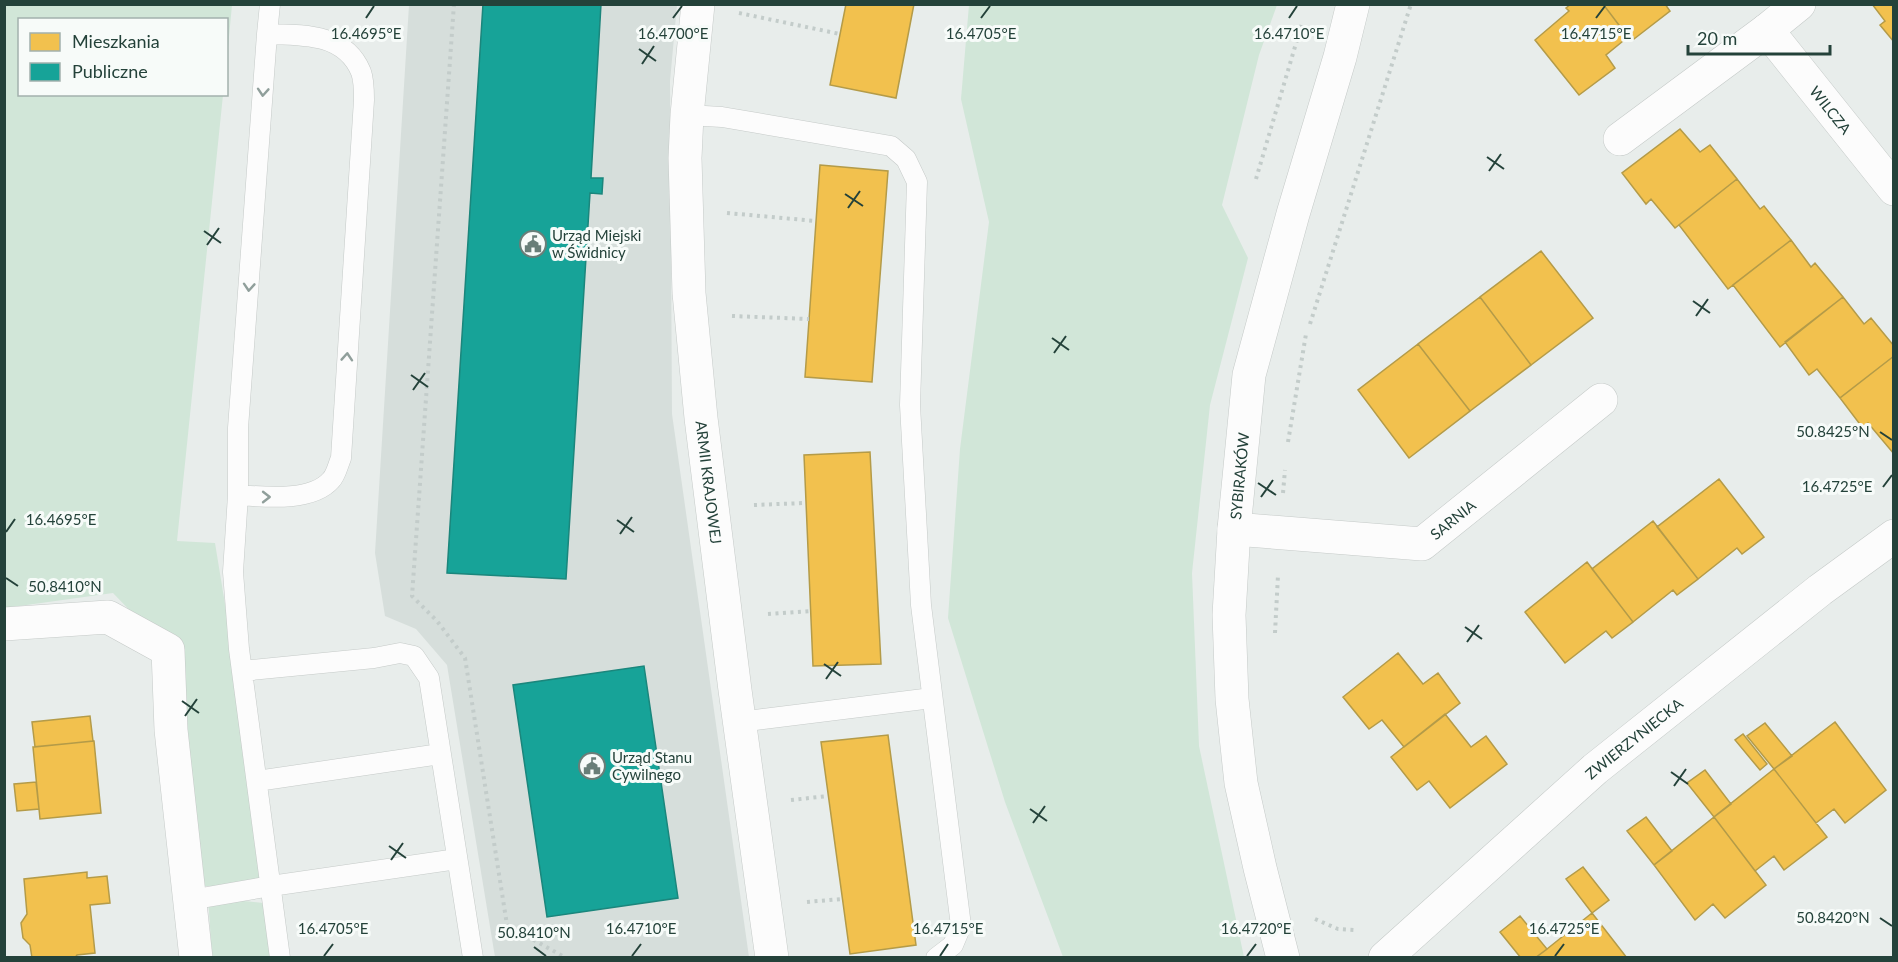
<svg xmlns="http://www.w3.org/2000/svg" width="1898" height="962" viewBox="0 0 1898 962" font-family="Lato,sans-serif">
<rect width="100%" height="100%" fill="#e8edeb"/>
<!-- built -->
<path fill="#d6dedb" d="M 409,5 L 677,5 L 670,81 L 672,414 L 749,957 L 495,957 L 447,665 L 416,629 L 385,616 L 375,553 Z"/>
<!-- green -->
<path fill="#d1e6d8" d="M 4,5 L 232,5 L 227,58 L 226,20 L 20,20 L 20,94 L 223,95 L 177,541 L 215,543 L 271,886 L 188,886 L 168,650 L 113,593 L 5,608 Z
M 969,5 L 1277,5 L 1259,55 L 1222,205 L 1248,258 L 1210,405 L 1192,573 L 1199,746 L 1244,957 L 1063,957 L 1005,802 L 948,618 L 960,449 L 989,222 L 961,99 Z
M 208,897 L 273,904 L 276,957 L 212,957 Z"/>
<!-- homes -->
<path fill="#f2c14e" stroke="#b49b48" stroke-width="1.5" d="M 846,4 L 914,4 L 896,98 L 830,85 Z
M 1571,4 L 1603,4 L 1628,37 L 1606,55 L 1615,68 L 1579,95 L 1535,40 L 1569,11 L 1566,8 Z
M 1603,4 L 1665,4 L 1670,11 L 1634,39 L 1631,34 L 1628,37 Z
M 1872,4 L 1894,4 L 1894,42 L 1880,25 L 1885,21 Z
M 1680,129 L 1700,152 L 1710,145 L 1737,179 L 1675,228 L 1651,199 L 1646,204 L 1622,173 Z
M 820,165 L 888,171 L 872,382 L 805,377 Z
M 1737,179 L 1760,209 L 1764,206 L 1791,240 L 1728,289 L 1679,225 Z
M 1791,240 L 1811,267 L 1815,263 L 1843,297 L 1780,347 L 1733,285 Z
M 1541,251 L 1593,318 L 1531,365 L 1480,297 Z
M 1480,297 L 1531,365 L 1470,411 L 1418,344 Z
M 1843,297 L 1864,324 L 1871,318 L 1894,346 L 1894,356 L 1840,398 L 1817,369 L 1809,375 L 1785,342 Z
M 1418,344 L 1470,411 L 1409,458 L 1358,390 Z
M 1894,356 L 1894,454 L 1868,423 L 1862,427 L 1840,398 Z
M 870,452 L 881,664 L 813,666 L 804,455 Z
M 1719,479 L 1764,537 L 1742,554 L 1737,548 L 1698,579 L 1657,527 Z
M 1653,521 L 1698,579 L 1677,595 L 1673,590 L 1633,622 L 1592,569 Z
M 1587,562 L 1633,622 L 1612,638 L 1606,631 L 1565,663 L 1525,612 Z
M 1398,653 L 1423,684 L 1438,673 L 1460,703 L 1404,747 L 1382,720 L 1369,729 L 1343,697 Z
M 1445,714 L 1471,747 L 1486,736 L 1507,764 L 1450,808 L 1429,781 L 1417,790 L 1391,757 Z
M 90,716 L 93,741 L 35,747 L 32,722 Z
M 1835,722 L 1886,790 L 1845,823 L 1834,809 L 1816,823 L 1774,769 Z
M 1765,723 L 1792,756 L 1774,769 L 1747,736 Z
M 1743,734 L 1767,764 L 1760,770 L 1735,740 Z
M 888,735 L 916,945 L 850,954 L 821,742 Z
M 94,741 L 101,813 L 40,819 L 33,747 Z
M 1774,769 L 1827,837 L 1784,870 L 1774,856 L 1755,871 L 1714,817 Z
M 1705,770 L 1731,804 L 1714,817 L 1687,783 Z
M 36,782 L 39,809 L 17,811 L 14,784 Z
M 1646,817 L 1672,851 L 1654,865 L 1627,831 Z
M 1714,817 L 1766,885 L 1725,918 L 1713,904 L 1695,920 L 1654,865 Z
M 1583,867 L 1609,900 L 1592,913 L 1566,879 Z
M 87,872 L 87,878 L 107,876 L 110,903 L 90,905 L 95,953 L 77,955 L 75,958 L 32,958 L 30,945 L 23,938 L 21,923 L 27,914 L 24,879 Z
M 1592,913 L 1627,958 L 1535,958 L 1547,949 Z
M 1520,916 L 1547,949 L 1535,958 L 1521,958 L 1500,932 Z"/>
<!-- public -->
<path fill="#17a398" stroke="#1b867c" stroke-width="1.5" d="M 483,4 L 601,4 L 591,178 L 603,178 L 602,194 L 590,193 L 566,579 L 447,573 Z
M 644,666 L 678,898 L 547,917 L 513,685 Z"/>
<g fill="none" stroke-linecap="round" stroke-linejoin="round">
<defs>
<path id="service" d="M 267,34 C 303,35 345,33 361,72 C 364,80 364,91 364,100 L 341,458 C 338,465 336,475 331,480 C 312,502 265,497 238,495 L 238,428 L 267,34 L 270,4
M 687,115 L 722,117 L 891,146 L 906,159 L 917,182 L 910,405 L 921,605 L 961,926 L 953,945 L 936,958
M 238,495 L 233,572 L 239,649 L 280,958
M 242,671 L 374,658 L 400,653 L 414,656 L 429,678 L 473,958
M 739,722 L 932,698
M 257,781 L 440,754
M 190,900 L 271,886 L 457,859"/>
<g id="minor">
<path id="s1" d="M 698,4 L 687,115 L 685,158 L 689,293 L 701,418 L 735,690 L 772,958"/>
<path d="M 1767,30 L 1799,4"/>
<path id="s2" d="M 1620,139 L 1767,30 L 1894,189"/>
<path id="s3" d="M 1234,529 L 1422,544 L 1601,400"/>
<path d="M 4,624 L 108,617 L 168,650 L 171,730 L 196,958"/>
<path id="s4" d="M 1385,958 L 1595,769 L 1820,590 L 1894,536"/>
</g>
<g id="tertiary">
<path id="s5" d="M 1283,958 L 1260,868 L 1241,783 L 1232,699 L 1229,615 L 1234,529 L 1249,375 L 1293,214 L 1340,57 L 1353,4"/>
</g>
</defs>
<!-- service casing -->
<use href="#service" stroke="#c5cac8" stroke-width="21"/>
<!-- minor casing -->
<use href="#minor" stroke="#c5cac8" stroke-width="34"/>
<!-- tertiary casing -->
<use href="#tertiary" stroke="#c5cac8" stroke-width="34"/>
<!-- path -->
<path stroke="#c3ccca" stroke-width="4" stroke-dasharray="3 4.5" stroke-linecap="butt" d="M 454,4 L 412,596 L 437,621 L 465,658 L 507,925
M 739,13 L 840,34
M 1256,179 L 1302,23
M 727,213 L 816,221
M 732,316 L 809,319
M 1310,324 L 1411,4
M 1288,442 L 1306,334
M 1283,493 L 1285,470
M 754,505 L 805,503
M 768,614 L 811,611
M 1275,633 L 1278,575
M 791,800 L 828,796
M 807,902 L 842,899
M 1315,919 L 1338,929 L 1354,930
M 507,925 L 566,958"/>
<!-- service -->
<use href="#service" stroke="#fcfcfc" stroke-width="20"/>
<!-- minor -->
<use href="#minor" stroke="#fcfcfc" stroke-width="33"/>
<!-- tertiary -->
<use href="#tertiary" stroke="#fcfcfc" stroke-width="33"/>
</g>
<!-- one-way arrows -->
<defs><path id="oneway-chevron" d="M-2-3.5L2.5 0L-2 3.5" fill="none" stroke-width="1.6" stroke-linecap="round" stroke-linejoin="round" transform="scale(1.5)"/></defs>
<g stroke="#909f9b">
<use href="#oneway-chevron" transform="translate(263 92) rotate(94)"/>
<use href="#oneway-chevron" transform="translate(249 287) rotate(94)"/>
<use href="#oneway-chevron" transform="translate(347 357) rotate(-86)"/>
<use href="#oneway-chevron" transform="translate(266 497)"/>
</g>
<!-- ticks -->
<path fill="none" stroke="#24423a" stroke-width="2" d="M 366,18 L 374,6M 673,18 L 682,6M 981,18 L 990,6M 1289,18 L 1297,6M 1596,18 L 1605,6M 639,49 L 656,61M 642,64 L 654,46M 1487,157 L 1504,169M 1489,171 L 1501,154M 845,194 L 863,206M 848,208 L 860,191M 204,231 L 221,243M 207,245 L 219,228M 1693,301 L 1710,313M 1696,316 L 1708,299M 1052,338 L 1069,350M 1054,353 L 1066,336M 411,375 L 428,387M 413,390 L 425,373M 1880,432 L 1892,440M 1258,483 L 1276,495M 1883,487 L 1892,475M 1261,497 L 1273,480M 617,520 L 634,532M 6,532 L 15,519M 620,534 L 632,517M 6,578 L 18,586M 1465,627 L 1482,639M 1467,642 L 1479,625M 824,664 L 841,676M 826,679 L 838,662M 182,701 L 199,713M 185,716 L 197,699M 1671,772 L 1688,784M 1674,786 L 1686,769M 1030,809 L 1047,821M 1033,823 L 1045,806M 389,846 L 406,858M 391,860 L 403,843M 1880,918 L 1892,926M 534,947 L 546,956M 324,956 L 333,944M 632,956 L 641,944M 940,956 L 948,944M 1247,956 L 1256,944M 1555,956 L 1564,944"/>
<!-- icons -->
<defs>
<symbol id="civic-ring" viewBox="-11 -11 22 22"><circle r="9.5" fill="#f7fbf9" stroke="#697e78" stroke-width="1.5"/><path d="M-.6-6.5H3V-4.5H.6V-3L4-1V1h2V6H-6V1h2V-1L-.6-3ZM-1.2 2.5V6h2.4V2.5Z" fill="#697e78"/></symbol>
</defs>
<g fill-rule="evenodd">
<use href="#civic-ring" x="518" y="229" width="30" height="30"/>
<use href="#civic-ring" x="577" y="751" width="30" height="30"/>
</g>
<g text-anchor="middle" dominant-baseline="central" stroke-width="6" stroke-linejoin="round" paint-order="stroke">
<!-- street labels -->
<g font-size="15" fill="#24423a" stroke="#f7fbf9">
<text stroke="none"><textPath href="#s2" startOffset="285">WILCZA</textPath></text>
<text stroke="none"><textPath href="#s5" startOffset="488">SYBIRAKÓW</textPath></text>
<text stroke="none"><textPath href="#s1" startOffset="480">ARMII KRAJOWEJ</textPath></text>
<text stroke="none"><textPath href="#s3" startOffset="228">SARNIA</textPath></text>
<text stroke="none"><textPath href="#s4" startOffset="332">ZWIERZYNIECKA</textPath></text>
</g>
<!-- poi labels -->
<g font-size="15" fill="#24423a" stroke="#f7fbf9" text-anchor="start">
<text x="552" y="235">Urząd Miejski<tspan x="552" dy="17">w Świdnicy</tspan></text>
<text x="612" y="757">Urząd Stanu<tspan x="612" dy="17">Cywilnego</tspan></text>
</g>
</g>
<g font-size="15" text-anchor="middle" fill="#24423a" stroke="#f7fbf9" stroke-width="6" stroke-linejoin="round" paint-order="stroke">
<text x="366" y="39">16.4695°E</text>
<text x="673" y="39">16.4700°E</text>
<text x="981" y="39">16.4705°E</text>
<text x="1289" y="39">16.4710°E</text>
<text x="1596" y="39">16.4715°E</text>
<text x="1833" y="437">50.8425°N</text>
<text x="1837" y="492">16.4725°E</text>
<text x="61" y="525">16.4695°E</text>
<text x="65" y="592">50.8410°N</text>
<text x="1833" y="923">50.8420°N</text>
<text x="333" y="934">16.4705°E</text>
<text x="641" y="934">16.4710°E</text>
<text x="948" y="934">16.4715°E</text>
<text x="1256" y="934">16.4720°E</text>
<text x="1564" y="934">16.4725°E</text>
<text x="534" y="938">50.8410°N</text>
</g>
<!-- border -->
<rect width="1898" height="962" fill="none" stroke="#24423a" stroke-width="12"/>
<!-- legend -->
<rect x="18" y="18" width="210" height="78" fill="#f7fbf9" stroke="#a3b1ad" stroke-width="1.5"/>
<rect x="30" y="33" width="30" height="18" fill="#f2c14e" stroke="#a3b1ad" stroke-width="1.5"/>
<text x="72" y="48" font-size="18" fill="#24423a">Mieszkania</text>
<rect x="30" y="63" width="30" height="18" fill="#17a398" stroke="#a3b1ad" stroke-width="1.5"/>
<text x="72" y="78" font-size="18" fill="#24423a">Publiczne</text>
<!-- scale -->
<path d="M1688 45v9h142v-9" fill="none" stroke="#24423a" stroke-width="3"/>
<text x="1697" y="45" font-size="18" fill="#24423a" stroke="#f7fbf9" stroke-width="4.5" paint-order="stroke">20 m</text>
</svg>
